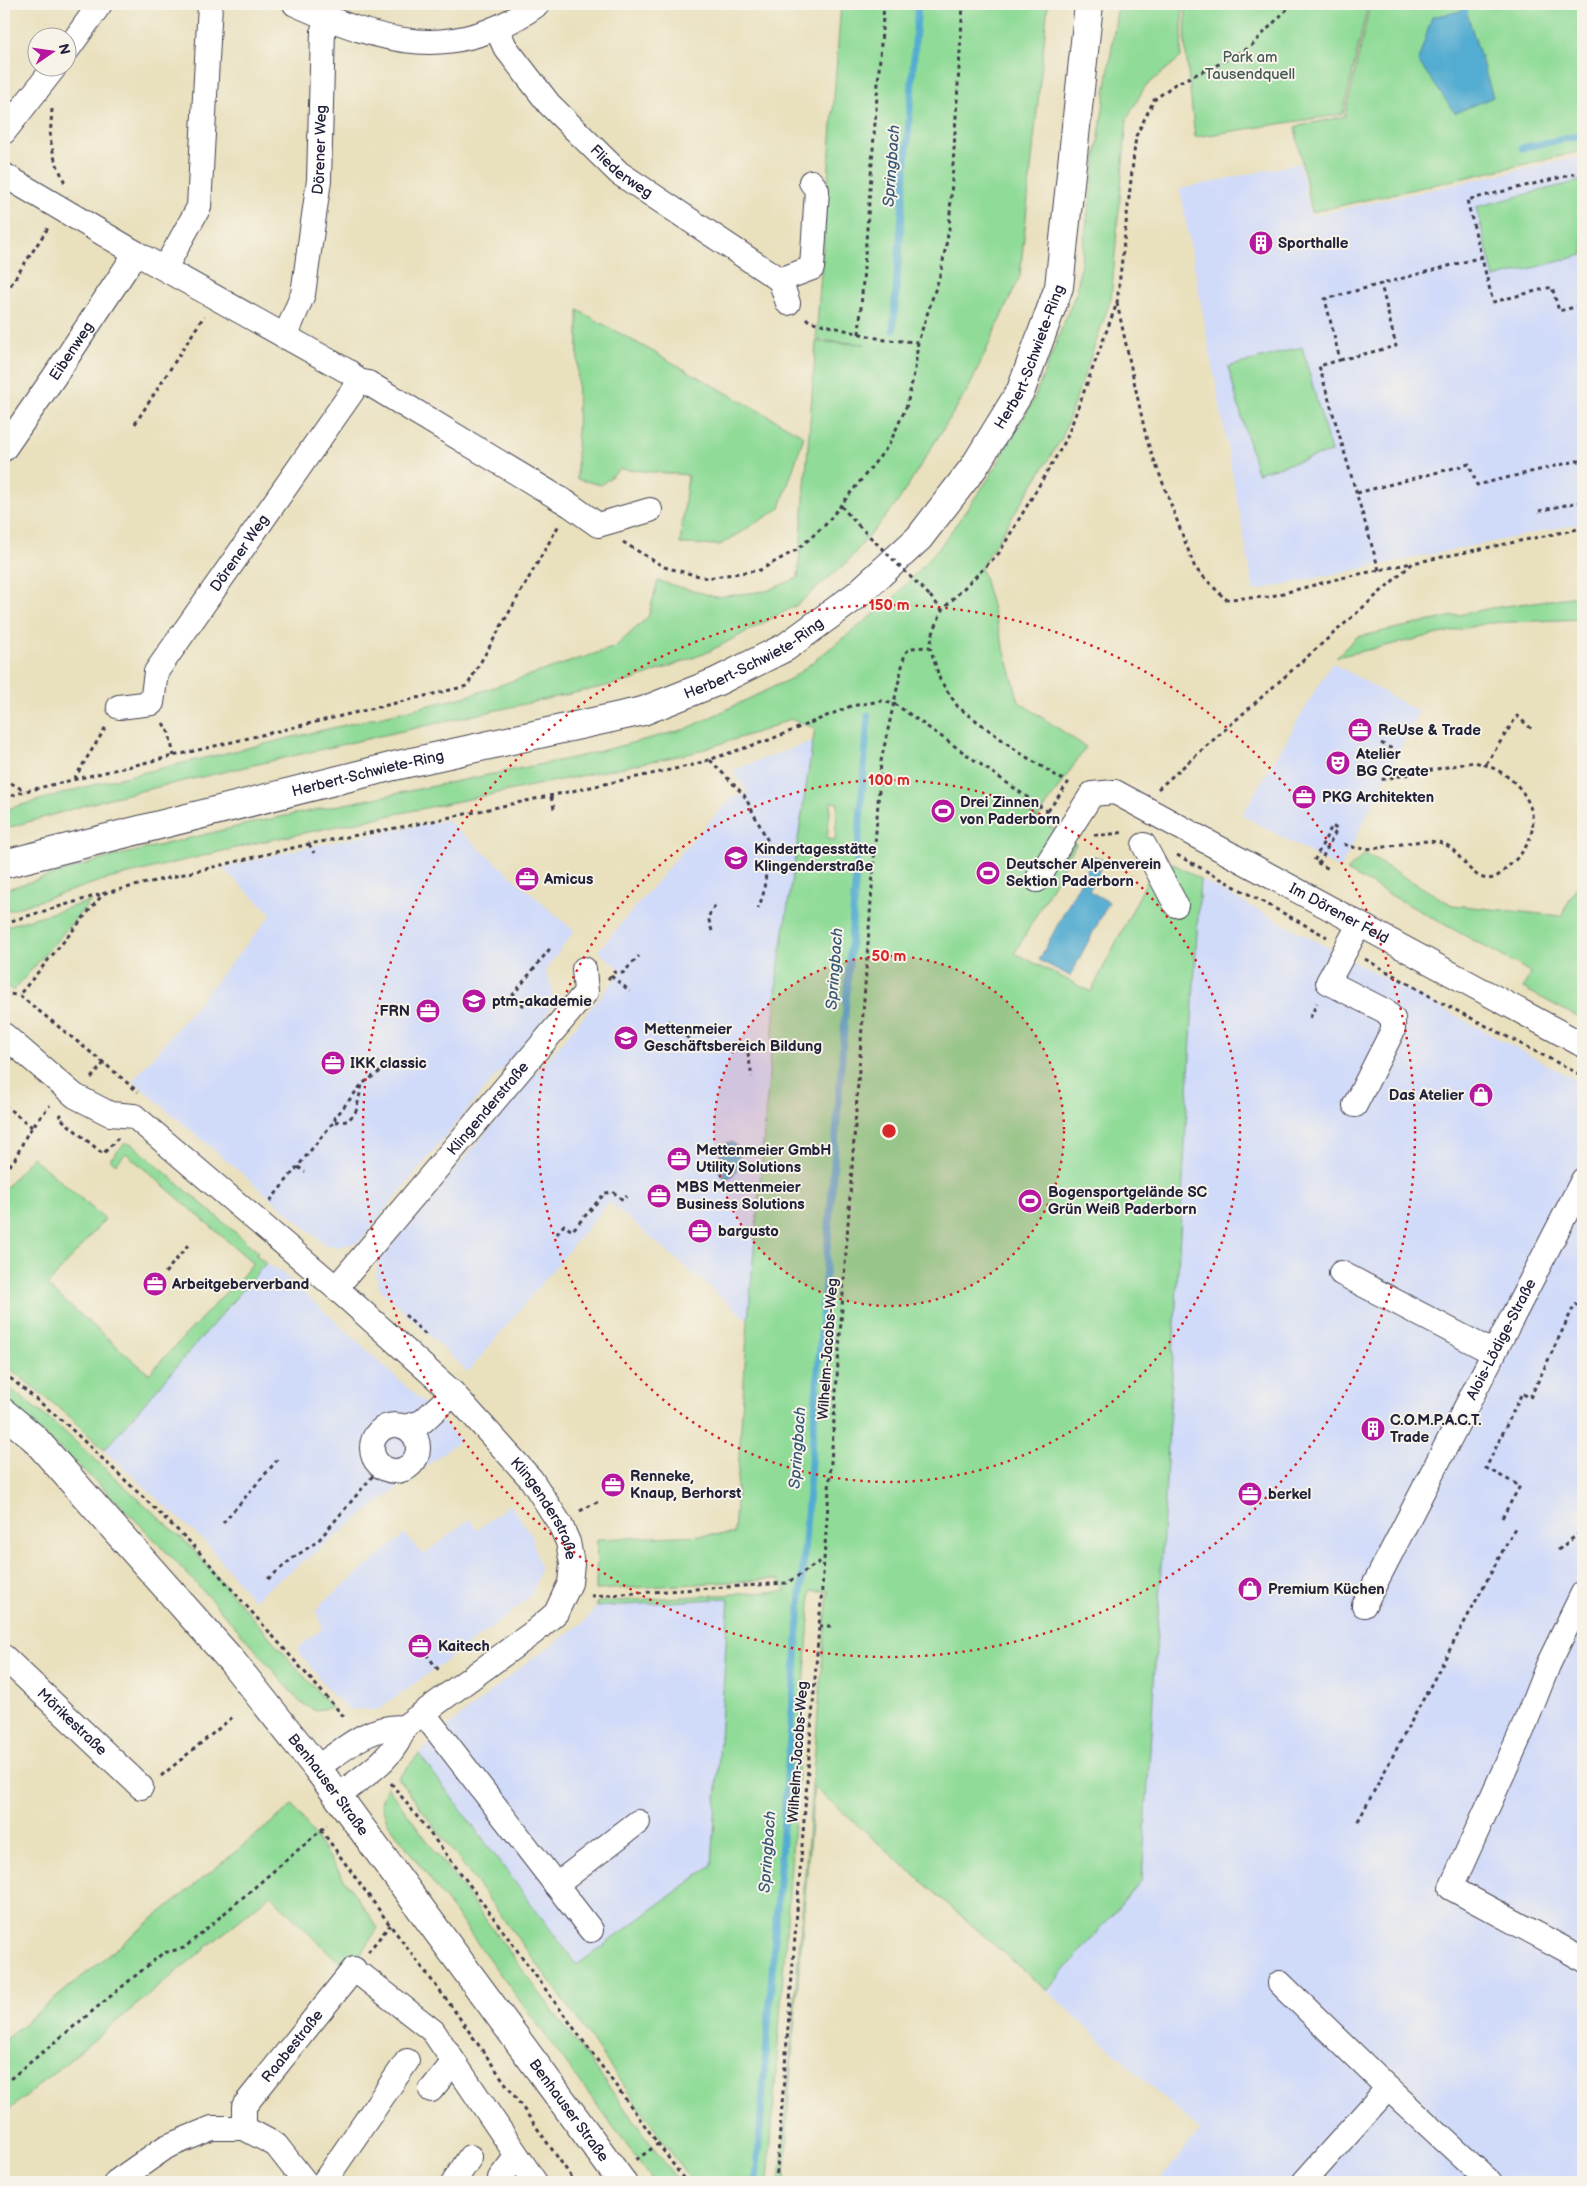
<svg xmlns="http://www.w3.org/2000/svg" width="1587" height="2186" viewBox="0 0 1587 2186" font-family="'Balsamiq Sans',sans-serif">
<rect width="100%" height="100%" fill="#f7f3e8"/>
<filter id="ink" filterUnits="userSpaceOnUse"><feTurbulence type="fractalNoise" baseFrequency=".02" numOctaves="2"/><feDisplacementMap in="SourceGraphic" scale="10" xChannelSelector="R" yChannelSelector="G"/><feConvolveMatrix kernelMatrix="1 2 1 2 8 2 1 2 1" color-interpolation-filters="sRGB"/></filter>
<filter id="wash" filterUnits="userSpaceOnUse"><feTurbulence type="fractalNoise" baseFrequency=".0096" numOctaves="4" result="noise"/><feDisplacementMap in="SourceGraphic" scale="20" xChannelSelector="R" yChannelSelector="G"/><feGaussianBlur stdDeviation="1.12" result="paint"/><feColorMatrix in="noise" values="0 0 0 0 0 0 0 0 0 0 0 0 0 0 0 0 0 1.4 0 .05"/><feComposite in="paint" operator="in"/></filter>
<g filter="url(#wash)">
<rect width="100%" height="100%" fill="#e9e0bd"/>
<!-- built -->
<path fill="#d0daf9" d="M 1583,156 L 1583,523 L 1254,591 L 1180,189 L 1300,163 L 1311,216 Z
M 1332,663 L 1419,712 L 1340,869 L 1242,815 Z
M 813,741 L 778,970 L 748,1320 L 609,1202 L 468,1372 L 380,1289 L 376,1274 L 379,1260 L 622,971 L 598,951 L 692,840 L 731,799 L 748,793 L 733,770 Z
M 447,820 L 574,931 L 545,971 L 553,989 L 551,1007 L 541,1023 L 461,1117 L 359,1242 L 338,1247 L 326,1245 L 133,1081 L 272,914 L 222,868 L 312,846 Z
M 1200,879 L 1583,1084 L 1583,2182 L 1158,2182 L 1200,2131 L 1047,1991 L 1142,1880 L 1162,1551 Z
M 266,1263 L 283,1273 L 423,1402 L 460,1440 L 253,1600 L 207,1544 L 104,1450 Z
M 510,1504 L 531,1534 L 540,1569 L 533,1593 L 508,1616 L 378,1710 L 348,1709 L 331,1693 L 297,1649 L 323,1628 L 316,1612 L 322,1603 L 405,1534 L 423,1555 L 469,1519 L 477,1530 Z
M 730,1597 L 712,1865 L 577,1965 L 419,1754 L 449,1726 L 521,1667 L 584,1622 L 596,1607 Z"/>
<!-- green -->
<path fill="#90db98" stroke="#597e6a" fill-rule="evenodd" d="M 841,4 L 1048,4 L 1020,276 L 970,386 L 897,503 L 846,563 L 797,605 L 706,653 L 633,680 L 384,735 L 110,798 L 4,829 L 4,810 L 107,781 L 464,697 L 615,647 L 648,617 L 658,581 L 716,597 L 766,591 L 798,578 L 816,342 L 865,344 L 816,340 Z
M 1118,4 L 1183,4 L 1181,57 L 1144,88 L 1127,119 L 1111,299 L 1062,438 L 981,567 L 1019,702 L 1086,747 L 1038,818 L 1008,799 L 1076,844 L 1015,953 L 1091,992 L 1151,873 L 1168,874 L 1172,863 L 1200,879 L 1162,1551 L 1142,1880 L 1047,1991 L 814,1787 L 789,2094 L 785,2182 L 780,2182 L 828,1591 L 811,1591 L 768,2182 L 692,2182 L 552,1984 L 398,1778 L 419,1754 L 577,1965 L 712,1865 L 729,1598 L 596,1607 L 597,1602 L 786,1591 L 779,1579 L 596,1590 L 597,1539 L 734,1534 L 748,1320 L 778,970 L 815,728 L 790,719 L 767,729 L 692,753 L 260,842 L 104,880 L 4,912 L 4,890 L 100,860 L 256,822 L 577,757 L 686,729 L 792,678 L 891,601 L 943,543 L 989,478 L 1033,401 L 1077,290 ZM 831,802 L 838,803 L 835,840 L 827,839 Z
M 1186,4 L 1368,4 L 1343,114 L 1195,137 L 1185,43 Z
M 1370,4 L 1583,4 L 1583,151 L 1312,212 L 1295,127 L 1345,116 Z
M 1583,180 L 1583,255 L 1494,278 L 1476,207 Z
M 578,310 L 804,436 L 780,508 L 720,545 L 680,544 L 688,475 L 620,469 L 601,485 L 577,479 Z
M 1302,347 L 1331,452 L 1257,473 L 1228,367 Z
M 1583,593 L 1583,619 L 1488,623 L 1336,657 L 1357,637 L 1491,608 L 1571,597 Z
M 1365,854 L 1452,905 L 1561,916 L 1583,875 L 1583,1020 L 1523,988 L 1531,972 L 1347,871 Z
M 91,901 L 13,991 L 4,983 L 4,927 Z
M 125,1143 L 132,1144 L 258,1252 L 256,1255 L 266,1263 L 104,1450 L 69,1416 L 4,1364 L 4,1190 L 32,1157 L 105,1219 L 47,1286 L 149,1374 L 228,1290 L 230,1291 L 253,1263 L 126,1153 L 116,1164 L 110,1159 Z
M 4,1384 L 59,1427 L 188,1544 L 332,1708 L 314,1710 L 301,1703 C 210,1595 114,1490 4,1401 Z
M 387,1786 L 679,2182 L 654,2182 L 387,1821 L 381,1802 Z
M 293,1805 L 378,1928 L 349,1972 L 270,1895 L 4,2114 L 4,2040 Z"/>
<!-- water -->
<path fill="#53acd1" stroke="#3a6786" d="M 1466,10 L 1493,97 L 1455,113 L 1418,61 L 1432,17 Z
M 1094,856 L 1105,861 L 1089,891 L 1109,902 L 1070,976 L 1039,960 Z
M 729,1142 C 746,1143 740,1181 724,1178 L 719,1171 C 720,1160 719,1147 729,1142 Z"/>
<g fill="none" stroke-linecap="round" stroke-linejoin="round">
<!-- stream -->
<path stroke="#53acd1" stroke-width="7" d="M 1463,19 L 1466,4
M 1522,148 L 1583,135
M 893,330 L 918,4
M 756,2182 L 868,716"/>
</g>
</g>
<g filter="url(#ink)">
<g fill="none" stroke-linecap="round" stroke-linejoin="round">
<defs>
<g id="minor">
<path d="M 295,4 C 382,43 454,65 538,4"/>
<path id="s1" d="M 497,29 L 505,47 L 549,104 L 619,173 L 780,280 L 788,303"/>
<path d="M 68,49 L 100,4"/>
<path d="M 4,132 L 54,68"/>
<path d="M 4,175 L 136,253 L 349,372 L 358,381 L 368,383 L 570,505 L 598,525 L 650,510"/>
<path d="M 165,268 L 199,207 L 210,4"/>
<path d="M 780,280 L 812,268 L 817,190 L 811,182"/>
<path id="s2" d="M 285,337 L 303,294 L 319,180 L 323,30 L 327,18"/>
<path id="s3" d="M 4,449 L 54,377 L 136,253"/>
<path id="s4" d="M 119,707 L 152,703 L 156,672 L 352,392 L 358,381"/>
<path d="M 1144,845 L 1176,905"/>
<path id="s5" d="M 1037,880 L 1092,794 L 1115,792 L 1583,1045"/>
<path id="s6" d="M 4,1035 L 75,1096 L 110,1114 L 134,1116 L 336,1288 L 453,1393 L 531,1479 L 560,1524 L 568,1542 L 572,1564 L 570,1583 L 556,1613 L 534,1632 L 404,1727 C 369,1725 344,1749 317,1768"/>
<path d="M 1355,1105 L 1393,1030 L 1393,1019 L 1385,1011 L 1328,982 L 1359,925"/>
<path d="M 1341,1273 L 1494,1353"/>
<path id="s7" d="M 336,1288 L 586,992 L 584,969"/>
<circle cx="395" cy="1448" r="23"/>
<path d="M 405,1427 L 422,1422 L 453,1393"/>
<path d="M 1583,1593 L 1548,1665 L 1522,1731 L 1451,1888 L 1583,1959"/>
<path id="s8" d="M 1364,1605 L 1583,1180"/>
<path id="s9" d="M 4,1657 L 141,1787"/>
<path d="M 424,1714 L 591,1930"/>
<path d="M 338,1796 C 362,1777 396,1758 404,1727"/>
<path d="M 556,1885 L 638,1822"/>
<path d="M 364,1977 L 433,2031 L 535,2182"/>
<path d="M 1280,1983 L 1388,2088 L 1490,2182"/>
<path d="M 431,2090 L 453,2063"/>
<path id="s10" d="M 244,2128 L 244,2106 L 354,1969"/>
<path d="M 500,2178 L 517,2156"/>
<path d="M 116,2182 L 166,2147 L 212,2128 L 244,2128 L 276,2145 L 305,2182"/>
<path d="M 324,2182 L 407,2061"/>
<path d="M 454,2182 L 470,2157"/>
<path d="M 1304,2182 L 1388,2088"/>
</g>
<g id="major">
<path id="s11" d="M 4,864 L 394,766 L 643,711 L 716,682 L 786,647 L 857,595 L 919,538 L 974,467 L 1021,390 L 1059,287 L 1089,4"/>
<path id="s12" d="M 4,1413 L 34,1438 L 231,1660 L 317,1768 L 622,2182"/>
</g>
</defs>
<!-- minor casing -->
<use href="#minor" stroke="#403e4e" stroke-width="26"/>
<!-- major casing -->
<use href="#major" stroke="#403e4e" stroke-width="30"/>
<!-- path -->
<path stroke="#403e4e" stroke-width="3" stroke-dasharray="4 4" stroke-linecap="butt" d="M 52,109 L 50,138 L 55,160 L 65,183
M 1583,172 L 1467,200 L 1493,302 L 1552,287 L 1559,311 L 1583,305
M 6,292 L 48,228
M 1117,303 L 1147,441 L 1195,568 L 1225,599 L 1268,597 L 1341,578 L 1412,563
M 806,318 L 809,321 L 885,340 L 918,342
M 859,334 L 884,4
M 1340,360 L 1396,346 L 1381,284
M 135,424 L 204,316
M 1357,493 L 1469,464 L 1477,485 L 1576,461 L 1583,461
M 841,506 L 858,525
M 1539,511 L 1583,501
M 623,542 L 664,567 L 707,578 L 760,570 L 798,549 L 825,525 L 889,445 L 907,405 L 915,369 L 918,342 L 941,272 L 949,229 L 963,4
M 1379,570 L 1319,366 L 1340,360 L 1325,299 L 1482,257
M 930,596 L 942,610
M 163,723 L 169,733 L 174,756
M 1381,743 L 1394,750
M 710,760 L 744,795 L 770,845 L 763,896 L 758,908
M 1486,764 L 1517,716 L 1533,730
M 4,779 L 25,791
M 74,779 L 106,727
M 1158,789 L 1413,563 L 1583,528
M 551,797 L 555,812
M 4,798 L 26,791 L 467,686 L 559,525
M 1048,811 L 1068,783 L 1020,753 L 958,707 L 940,680 L 930,647 L 932,636 L 942,610 L 999,553 L 1066,440 L 1117,303 L 1136,136 L 1154,100 L 1175,84 L 1219,64 L 1251,46 L 1292,4
M 1094,835 L 1105,835 L 1125,832
M 309,844 L 314,853
M 1344,844 C 1374,858 1410,835 1442,843 C 1460,848 1471,884 1493,878 C 1500,876 1507,867 1513,862 C 1556,823 1522,771 1474,762 L 1379,780
M 1177,855 L 1327,937
M 1319,864 L 1337,829 L 1332,826 L 1314,861 L 1331,870
M 4,923 L 105,893 L 309,844 L 428,822 L 693,765 L 769,740 L 851,706 L 881,701 L 895,704 L 1051,814
M 712,931 L 708,917 L 717,903
M 1365,959 L 1442,1003 L 1583,1076
M 611,976 L 630,991
M 608,979 L 614,972 L 623,973 L 639,956
M 4,991 L 7,994 L 19,995
M 524,1006 L 512,996 L 552,946
M 1310,1018 L 1317,1003
M 667,1021 L 694,1043
M 748,1053 L 752,1077
M 104,1063 L 19,995 L 104,893
M 91,1078 L 104,1063 L 138,1092
M 4,1105 L 32,1127
M 62,1114 L 59,1117 L 103,1154 L 118,1138
M 335,1122 L 348,1121 L 356,1111 L 362,1085
M 298,1167 L 305,1172
M 4,1172 L 15,1159 L 27,1134 L 50,1105
M 270,1201 L 331,1125 L 335,1122 L 335,1118 L 362,1084 L 385,1068 L 389,1072
M 557,1234 L 564,1225 L 572,1231 L 605,1193 L 613,1192 L 623,1200 L 627,1196
M 165,1273 L 188,1245
M 405,1315 L 426,1335
M 4,1373 L 64,1422 L 191,1543 L 346,1719
M 360,1450 L 372,1449
M 580,1511 L 599,1501
M 1502,1518 L 1520,1486 L 1486,1468 L 1522,1393 L 1530,1398 L 1575,1304 L 1583,1308
M 223,1523 L 279,1458
M 1558,1550 L 1583,1530
M 268,1579 L 293,1558 L 318,1541 L 376,1472 L 382,1468
M 591,1596 L 787,1583 L 824,1559
M 819,1626 L 831,1626
M 426,1654 L 441,1673
M 161,1776 L 234,1716
M 391,1783 L 463,1876 L 686,2182
M 1358,1821 L 1516,1526
M 321,1830 L 390,1925 L 449,2003 L 575,2182
M 368,1952 L 390,1925
M 4,2084 L 163,1953 L 184,1948 L 327,1825
M 636,2160 L 658,2144
M 776,2182 L 822,1588 L 881,761 L 905,653 L 911,648 L 930,647"/>
<!-- minor -->
<use href="#minor" stroke="#fff" stroke-width="24"/>
<!-- major -->
<use href="#major" stroke="#fff" stroke-width="28"/>
<!-- path-bridge -->
<path stroke="#403e4e" stroke-width="3" stroke-dasharray="4 4" stroke-linecap="butt" d="M 858,525 L 930,596"/>
</g>
</g>
<!-- distance rings -->
<circle cx="889" cy="1131" r="175" fill="#d62828" fill-opacity=".12"/>
<g fill="none" stroke="#d62828" stroke-width="2.5" stroke-dasharray="2.5 5">
<circle cx="889" cy="1131" r="175"/>
<circle cx="889" cy="1131" r="351"/>
<circle cx="889" cy="1131" r="526"/>
</g>
<!-- icons -->
<defs>
<symbol id="building-disc" viewBox="-11 -11 22 22"><circle r="9.5" fill="#b5179e" stroke="#f7f3e8"/><path d="M-4-6H4V6H1V3H-1V6H-4ZM-2.5-4.3h1.7v1.8h-1.7ZM.8-4.3h1.7v1.8H.8ZM-2.5-1h1.7V.8h-1.7ZM.8-1h1.7V.8H.8Z" fill="#fff"/></symbol>
<symbol id="office-disc" viewBox="-11 -11 22 22"><circle r="9.5" fill="#b5179e" stroke="#f7f3e8"/><path d="M-6-3h4V-5.5h4V-3h4V5H-6ZM-1-4.5V-3h2v-1.5ZM-6 0V1H6V0Z" fill="#fff"/></symbol>
<symbol id="theatre-disc" viewBox="-11 -11 22 22"><circle r="9.5" fill="#b5179e" stroke="#f7f3e8"/><path d="M-5-5.5Q0-4 5-5.5V0Q5 5 0 6Q-5 5-5 0ZM-3.3-2.5H-1v1.5H-3.3ZM1-2.5H3.3v1.5H1ZM-2.8 1Q0 5.5 2.8 1Z" fill="#fff"/></symbol>
<symbol id="stadium-disc" viewBox="-11 -11 22 22"><circle r="9.5" fill="#b5179e" stroke="#f7f3e8"/><path d="M0-5a6.5 5 0 1 0 0 10a6.5 5 0 1 0 0-10ZM-3.5-1.8h7v3.6h-7Z" fill="#fff"/></symbol>
<symbol id="school-disc" viewBox="-11 -11 22 22"><circle r="9.5" fill="#b5179e" stroke="#f7f3e8"/><path d="M0-5L7-2L0 1L-7-2ZM-4 1L0 2.5L4 1V4Q0 6-4 4Z" fill="#fff"/></symbol>
<symbol id="shop-disc" viewBox="-11 -11 22 22"><circle r="9.5" fill="#b5179e" stroke="#f7f3e8"/><path d="M-5-2.5h2.3a2.7 3.5 0 0 1 5.4 0H5L5.5 6h-11ZM-1.5-2.5h3a1.5 2.3 0 0 0-3 0Z" fill="#fff"/></symbol>
</defs>
<g fill-rule="evenodd">
<use href="#building-disc" x="1247" y="229" width="28" height="28"/>
<use href="#office-disc" x="1346" y="716" width="28" height="28"/>
<use href="#theatre-disc" x="1324" y="749" width="28" height="28"/>
<use href="#office-disc" x="1290" y="783" width="28" height="28"/>
<use href="#stadium-disc" x="929" y="797" width="28" height="28"/>
<use href="#school-disc" x="722" y="844" width="28" height="28"/>
<use href="#stadium-disc" x="974" y="859" width="28" height="28"/>
<use href="#office-disc" x="513" y="865" width="28" height="28"/>
<use href="#school-disc" x="460" y="987" width="28" height="28"/>
<use href="#office-disc" x="414" y="997" width="28" height="28"/>
<use href="#school-disc" x="612" y="1024" width="28" height="28"/>
<use href="#office-disc" x="319" y="1049" width="28" height="28"/>
<use href="#shop-disc" x="1467" y="1081" width="28" height="28"/>
<use href="#office-disc" x="665" y="1145" width="28" height="28"/>
<use href="#office-disc" x="645" y="1182" width="28" height="28"/>
<use href="#stadium-disc" x="1016" y="1187" width="28" height="28"/>
<use href="#office-disc" x="686" y="1217" width="28" height="28"/>
<use href="#office-disc" x="141" y="1270" width="28" height="28"/>
<use href="#building-disc" x="1359" y="1415" width="28" height="28"/>
<use href="#office-disc" x="599" y="1471" width="28" height="28"/>
<use href="#office-disc" x="1236" y="1480" width="28" height="28"/>
<use href="#shop-disc" x="1236" y="1575" width="28" height="28"/>
<use href="#office-disc" x="406" y="1632" width="28" height="28"/>
</g>
<g text-anchor="middle" dominant-baseline="central" stroke-width="4" stroke-linejoin="round" paint-order="stroke">
<!-- park labels -->
<g font-size="15" fill="#435a57" stroke="#f7f3e8">
<text x="1250" y="57">Park am<tspan x="1250" dy="17">Tausendquell</tspan></text>
</g>
<!-- street labels -->
<g font-size="15" fill="#22223b" stroke="#f7f3e8">
<text stroke="none"><textPath href="#s2" startOffset="192">Dörener Weg</textPath></text>
<text stroke="none"><textPath href="#s1" startOffset="191">Fliederweg</textPath></text>
<text stroke="none"><textPath href="#s3" startOffset="119">Eibenweg</textPath></text>
<text stroke="none"><textPath href="#s11" startOffset="1200">Herbert-Schwiete-Ring</textPath></text>
<text stroke="none"><textPath href="#s4" startOffset="210">Dörener Weg</textPath></text>
<text stroke="none"><textPath href="#s11" startOffset="780">Herbert-Schwiete-Ring</textPath></text>
<text stroke="none"><textPath href="#s11" startOffset="375">Herbert-Schwiete-Ring</textPath></text>
<text stroke="none"><textPath href="#s5" startOffset="380">Im Dörener Feld</textPath></text>
<text stroke="none"><textPath href="#s7" startOffset="235">Klingenderstraße</textPath></text>
<text stroke="none"><textPath href="#s8" startOffset="299">Alois-Lödige-Straße</textPath></text>
<text transform="translate(828 1349) rotate(-86)">Wilhelm-Jacobs-Weg</text>
<text stroke="none"><textPath href="#s6" startOffset="728">Klingenderstraße</textPath></text>
<text stroke="none"><textPath href="#s9" startOffset="94">Mörikestraße</textPath></text>
<text transform="translate(798 1752) rotate(-86)">Wilhelm-Jacobs-Weg</text>
<text stroke="none"><textPath href="#s12" startOffset="494">Benhauser Straße</textPath></text>
<text stroke="none"><textPath href="#s10" startOffset="99">Raabestraße</textPath></text>
<text stroke="none"><textPath href="#s12" startOffset="899">Benhauser Straße</textPath></text>
</g>
<!-- poi labels -->
<g font-size="15" font-weight="bold" fill="#22223b" stroke="#f7f3e8" text-anchor="start">
<text x="1278" y="243">Sporthalle</text>
<text x="1378" y="730">ReUse &amp; Trade</text>
<text x="1356" y="754">Atelier<tspan x="1356" dy="17">BG Create</tspan></text>
<text x="1322" y="797">PKG Architekten</text>
<text x="960" y="802">Drei Zinnen<tspan x="960" dy="17">von Paderborn</tspan></text>
<text x="754" y="849">Kindertagesstätte<tspan x="754" dy="17">Klingenderstraße</tspan></text>
<text x="1006" y="864">Deutscher Alpenverein<tspan x="1006" dy="17">Sektion Paderborn</tspan></text>
<text x="544" y="879">Amicus</text>
<text x="492" y="1001">ptm-akademie</text>
<text x="410" y="1011" text-anchor="end">FRN</text>
<text x="644" y="1029">Mettenmeier<tspan x="644" dy="17">Geschäftsbereich Bildung</tspan></text>
<text x="350" y="1063">IKK classic</text>
<text x="1464" y="1095" text-anchor="end">Das Atelier</text>
<text x="696" y="1150">Mettenmeier GmbH<tspan x="696" dy="17">Utility Solutions</tspan></text>
<text x="676" y="1187">MBS Mettenmeier<tspan x="676" dy="17">Business Solutions</tspan></text>
<text x="1048" y="1192">Bogensportgelände SC<tspan x="1048" dy="17">Grün Weiß Paderborn</tspan></text>
<text x="718" y="1231">bargusto</text>
<text x="172" y="1284">Arbeitgeberverband</text>
<text x="1390" y="1420">C.O.M.P.A.C.T.<tspan x="1390" dy="17">Trade</tspan></text>
<text x="630" y="1476">Renneke,<tspan x="630" dy="17">Knaup, Berhorst</tspan></text>
<text x="1268" y="1494">berkel</text>
<text x="1268" y="1589">Premium Küchen</text>
<text x="438" y="1646">Kaitech</text>
</g>
<!-- water labels -->
<g font-size="16" font-style="italic" fill="#365977" stroke="#f7f3e8">
<text transform="translate(892 166) rotate(-86)">Springbach</text>
<text transform="translate(835 969) rotate(-86)">Springbach</text>
<text transform="translate(798 1448) rotate(-86)">Springbach</text>
<text transform="translate(768 1852) rotate(-86)">Springbach</text>
</g>
</g>
<circle cx="889" cy="1131" r="8" fill="#d62828" stroke="#f7f3e8" stroke-width="2.5"/>
<g font-size="15" text-anchor="middle" font-weight="bold" fill="#d62828" stroke="#f7f3e8" stroke-width="4" stroke-linejoin="round" paint-order="stroke">
<text x="889" y="610">150 m</text>
<text x="889" y="785">100 m</text>
<text x="889" y="961">50 m</text>
</g>
<!-- margin -->
<rect width="1587" height="2186" fill="none" stroke="#f7f3e8" stroke-width="20"/>
<!-- north arrow -->
<g transform="translate(52 52) rotate(77)"><circle r="24" fill="#f7f3e8" stroke="#a29fa3"/>
<path d="M0-4L9 19L0 12L-9 19Z" fill="#b5179e"/>
<text y="-8" font-size="14" font-weight="bold" text-anchor="middle" fill="#22223b">N</text>
</g>
</svg>
